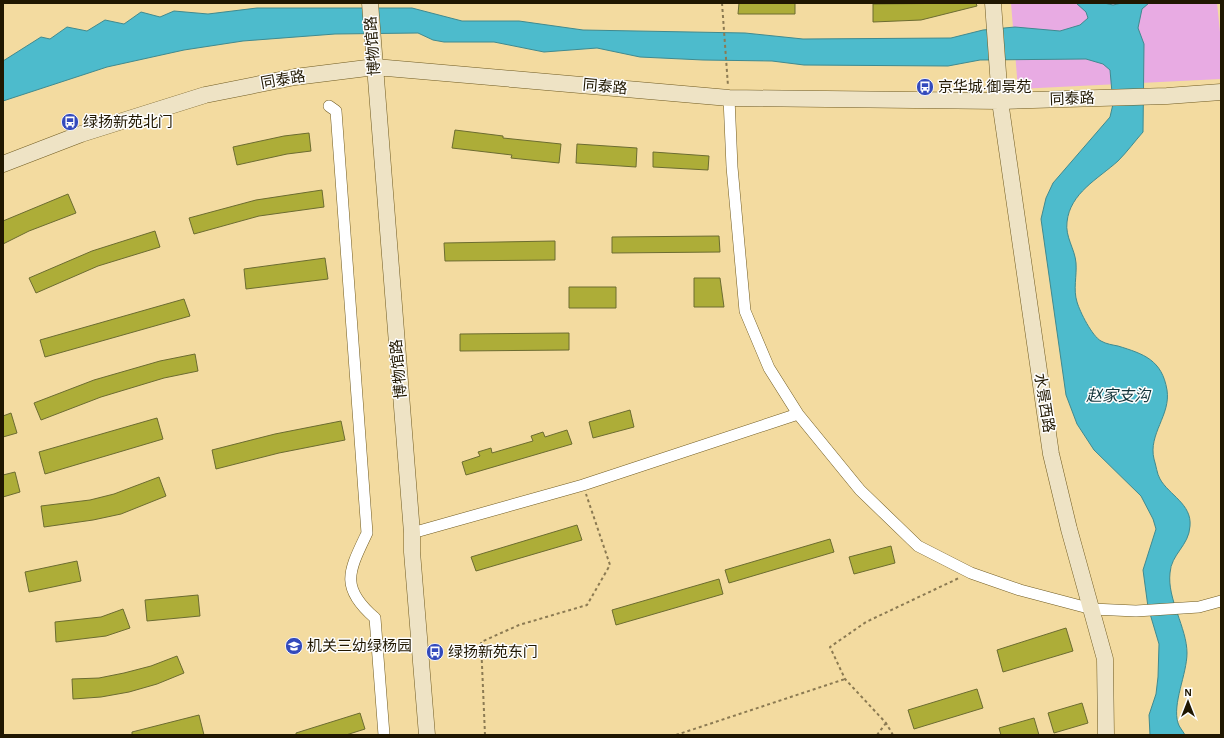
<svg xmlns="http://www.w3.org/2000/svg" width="1224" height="738" viewBox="0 0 1224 738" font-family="'Alegreya Sans','Noto Sans SC',sans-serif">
<rect width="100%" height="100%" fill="#f3dba0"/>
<!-- green -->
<path fill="#e8abe3" d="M 1011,3 L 1217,3 L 1221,42 L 1221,79 L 1018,89 Z"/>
<!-- water -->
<path fill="#4dbbcc" stroke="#408a8f" d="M 1076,3 L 1104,3 L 1113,5 L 1122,3 L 1149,3 L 1142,9 L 1138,28 L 1144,44 L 1143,132 C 1135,141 1127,152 1118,161 C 1098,179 1070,193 1067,222 C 1065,237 1075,249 1076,263 C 1077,276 1073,289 1077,302 C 1080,312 1092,336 1101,341 C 1106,344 1113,345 1118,346 C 1144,354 1162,360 1167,390 C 1171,415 1148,434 1154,459 C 1156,465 1157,474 1160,479 C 1169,495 1192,504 1190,526 C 1189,546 1171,554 1170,573 C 1167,599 1187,628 1187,653 C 1187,674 1172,704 1178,723 C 1179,727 1183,731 1185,735 L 1150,735 L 1149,715 L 1156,694 L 1158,677 L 1159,644 L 1148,607 L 1143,570 L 1156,529 L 1153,519 L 1141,496 L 1094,450 L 1077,424 L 1066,395 L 1041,219 L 1046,198 L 1053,183 L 1110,117 L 1113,104 L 1110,70 L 1103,64 L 1086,59 L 980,60 L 948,66 L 804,65 L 772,61 L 703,60 L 640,57 L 597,48 L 544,52 L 494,42 L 444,42 L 433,40 L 418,33 L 335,34 L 243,41 L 184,50 L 107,67 L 3,101 L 3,61 L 41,37 L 50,39 L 67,27 L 87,31 L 105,20 L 124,24 L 141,12 L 160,17 L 174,11 L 208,14 L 257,8 L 412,8 L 462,21 L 519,21 L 583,30 L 745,33 L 803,39 L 951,38 L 983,30 L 1015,27 L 1060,31 L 1080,25 L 1088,18 L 1086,12 Z"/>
<!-- building -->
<path fill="#adad38" stroke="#6c6c31" d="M 739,3 L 795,3 L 795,14 L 738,14 Z
M 976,3 L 977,6 L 921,20 L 873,22 L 873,4 Z
M 455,130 L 503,136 L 503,138 L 561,144 L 559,163 L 511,158 L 512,155 L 452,148 Z
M 309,133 L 311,151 L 287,154 L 237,165 L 233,147 L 284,136 Z
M 577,144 L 637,148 L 636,167 L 576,163 Z
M 653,152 L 709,156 L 708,170 L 653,167 Z
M 322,190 L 324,207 L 259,216 L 194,234 L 189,218 L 256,200 Z
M 68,194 L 76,213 L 29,231 L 3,244 L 3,221 Z
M 155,231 L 160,247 L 98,266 L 36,293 L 29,278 L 92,251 Z
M 719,236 L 720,252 L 612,253 L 612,237 Z
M 555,241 L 555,260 L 445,261 L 444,243 Z
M 325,258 L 328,279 L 246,289 L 244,269 Z
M 694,278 L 720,278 L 724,307 L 694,307 Z
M 569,287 L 616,287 L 616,308 L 569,308 Z
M 184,299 L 190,316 L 45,357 L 40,340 Z
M 569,333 L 569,350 L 460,351 L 460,334 Z
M 195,354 L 198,371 L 164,378 L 101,397 L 41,420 L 34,403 L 94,380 L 160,361 Z
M 630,410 L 634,427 L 593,438 L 589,422 Z
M 11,413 L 17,433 L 3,437 L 3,416 Z
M 157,418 L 163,439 L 45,474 L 39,452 Z
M 341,421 L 345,440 L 279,453 L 216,469 L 212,450 L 275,434 Z
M 567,430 L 572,444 L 466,475 L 462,462 L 480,456 L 478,452 L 491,448 L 492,453 L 533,441 L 531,436 L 543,432 L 545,437 Z
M 15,472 L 20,492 L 3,497 L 3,475 Z
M 159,477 L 166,496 L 121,514 L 93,520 L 44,527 L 41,506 L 90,500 L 114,494 Z
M 577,525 L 582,540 L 476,571 L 471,557 Z
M 830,539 L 834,552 L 729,583 L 725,570 Z
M 891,546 L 895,563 L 854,574 L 849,557 Z
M 77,561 L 81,581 L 29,592 L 25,572 Z
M 719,579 L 723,594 L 616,625 L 612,610 Z
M 198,595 L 200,616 L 147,621 L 145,600 Z
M 123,609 L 130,628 L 106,636 L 56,642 L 55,622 L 101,617 Z
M 1066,628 L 1073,651 L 1003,672 L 997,650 Z
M 177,656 L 184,673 L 157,684 L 129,692 L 101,697 L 73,699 L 72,679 L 99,678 L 124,673 L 151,666 Z
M 977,689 L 983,708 L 914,729 L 908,710 Z
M 1082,703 L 1088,723 L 1054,733 L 1048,713 Z
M 360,713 L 365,729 L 346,735 L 296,735 L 296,733 Z
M 199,715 L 204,735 L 132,735 L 132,732 Z
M 1034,718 L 1039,735 L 1001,735 L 999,728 Z"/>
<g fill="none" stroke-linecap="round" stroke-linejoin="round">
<defs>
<path id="street" d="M 729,98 L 732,167 L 745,311 L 769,368 L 798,414 L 860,490 L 918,546 L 971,573 L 1020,590 L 1092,609 L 1136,611 L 1199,607 L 1221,601
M 329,106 L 336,111 L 367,533 C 349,571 339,587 375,618 L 384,735
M 412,533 L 583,485 L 798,414"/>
<path id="secondary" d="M 370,3 L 412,533 L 412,552 L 427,735
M 993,3 L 1000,101 L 1051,454 L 1069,529 L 1105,659 L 1106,735
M 3,164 L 81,134 L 205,95 L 295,77 L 375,67 L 729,98 L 1000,101 L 1167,96 L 1221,92"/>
</defs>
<!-- street casing -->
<use href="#street" stroke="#705b21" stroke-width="12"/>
<!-- secondary casing -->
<use href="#secondary" stroke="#705b21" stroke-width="17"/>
<!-- path -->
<path stroke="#8b7a52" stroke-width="2" stroke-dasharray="3 3" stroke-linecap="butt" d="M 722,3 L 728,86
M 485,735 L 481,642 L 519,625 L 587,605 L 610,565 L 586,494
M 676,735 L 845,679
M 877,735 L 886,723
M 893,735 L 886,723 L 845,679 L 830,647 L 866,622 L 959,578"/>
<!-- street -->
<use href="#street" stroke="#fff" stroke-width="11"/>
<!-- secondary -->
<use href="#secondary" stroke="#eee3c5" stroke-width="16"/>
</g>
<!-- icons -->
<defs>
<symbol id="bus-disc" viewBox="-11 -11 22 22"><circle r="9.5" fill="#334abc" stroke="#fefefe"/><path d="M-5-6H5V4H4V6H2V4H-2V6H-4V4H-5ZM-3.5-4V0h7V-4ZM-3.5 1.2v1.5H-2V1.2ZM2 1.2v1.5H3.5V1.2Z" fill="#fff"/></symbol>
<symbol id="school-disc" viewBox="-11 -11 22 22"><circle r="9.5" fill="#334abc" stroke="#fefefe"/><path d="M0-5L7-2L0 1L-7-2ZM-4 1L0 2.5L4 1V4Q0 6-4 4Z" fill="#fff"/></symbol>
</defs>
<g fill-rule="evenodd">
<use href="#bus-disc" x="915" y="77" width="20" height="20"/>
<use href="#bus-disc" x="60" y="112" width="20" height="20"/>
<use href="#school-disc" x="284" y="636" width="20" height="20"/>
<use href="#bus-disc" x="425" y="642" width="20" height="20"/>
</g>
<g text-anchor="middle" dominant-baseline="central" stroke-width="3" stroke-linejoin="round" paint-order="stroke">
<!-- street labels -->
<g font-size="15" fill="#201701" stroke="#fefefe">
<text transform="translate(373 46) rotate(-94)">博物馆路</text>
<text transform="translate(283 80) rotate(-10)">同泰路</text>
<text transform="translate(605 87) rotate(5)">同泰路</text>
<text transform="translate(1072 99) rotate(-2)">同泰路</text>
<text transform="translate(399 369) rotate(-95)">博物馆路</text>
<text transform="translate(1044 403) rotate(81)">水景西路</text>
</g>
<!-- poi labels -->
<g font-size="15" fill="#201701" stroke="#fefefe" text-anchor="start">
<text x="938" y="87">京华城·御景苑</text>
<text x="83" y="122">绿扬新苑北门</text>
<text x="307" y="646">机关三幼绿杨园</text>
<text x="448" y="652">绿扬新苑东门</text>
</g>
<!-- water labels -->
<g font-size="16" font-style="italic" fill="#113339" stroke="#fefefe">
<text x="1118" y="396">赵家支沟</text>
</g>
</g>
<!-- border -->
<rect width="1224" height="738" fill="none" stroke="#201701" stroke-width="8"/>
<!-- north arrow -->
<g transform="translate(1188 702)" stroke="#fefefe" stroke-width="3" paint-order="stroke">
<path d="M0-3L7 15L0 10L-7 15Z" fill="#201701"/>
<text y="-6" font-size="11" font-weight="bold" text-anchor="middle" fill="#201701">N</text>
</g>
</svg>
